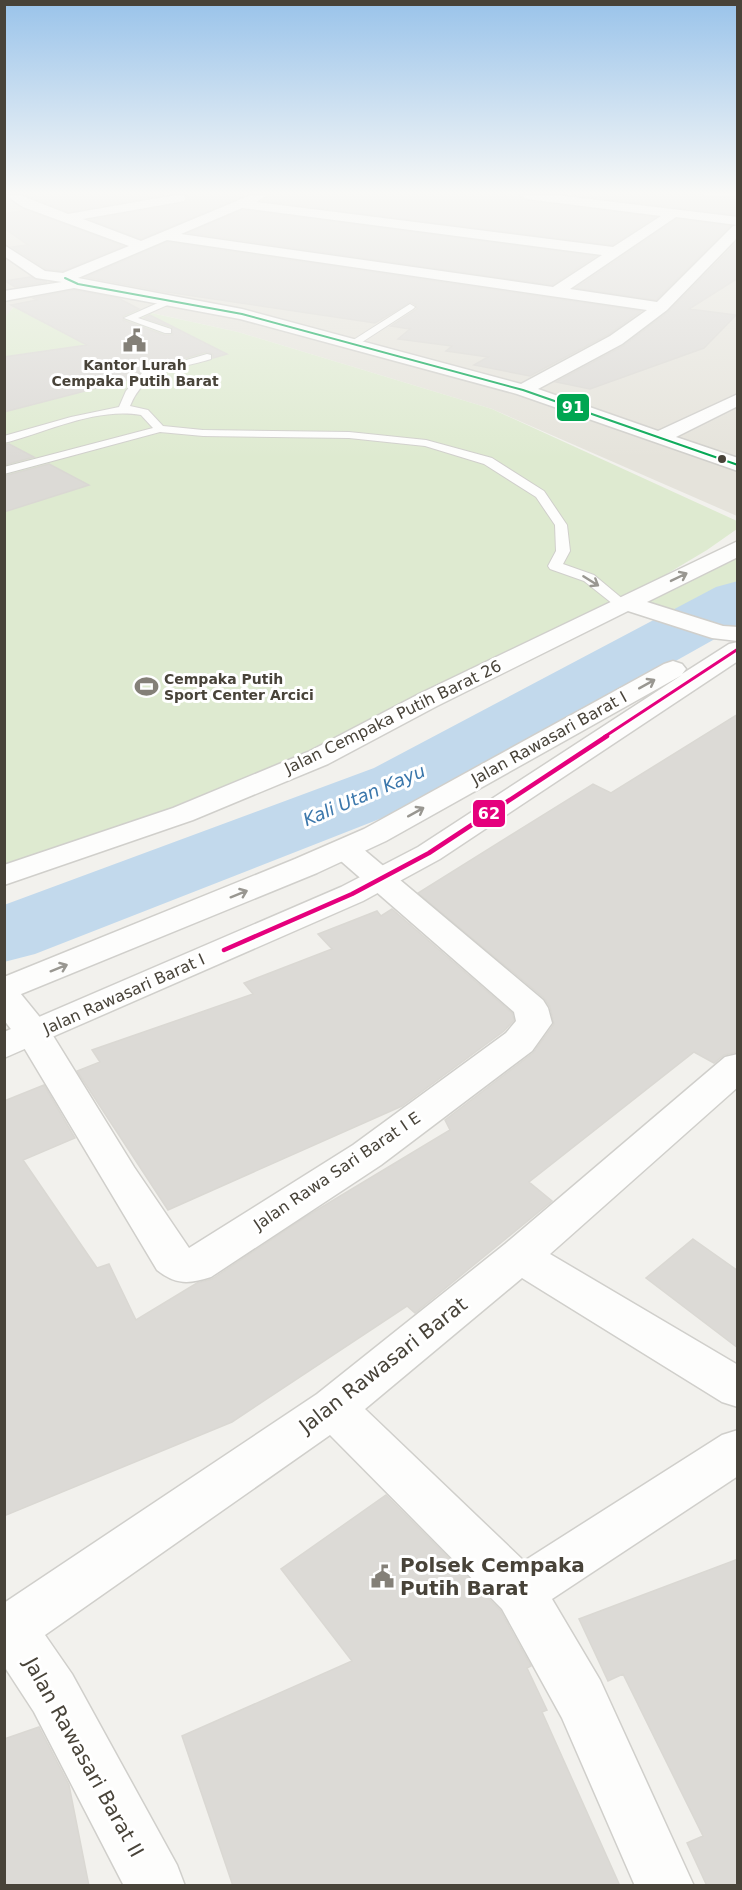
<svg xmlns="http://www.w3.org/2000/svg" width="742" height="1890" viewBox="0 0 742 1890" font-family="'DejaVu Sans',sans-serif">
<rect width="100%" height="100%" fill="#f2f1ed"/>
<!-- residential -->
<path fill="#e5e3db" d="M 5,195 L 737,195 L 737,516 L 492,409 L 238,332 L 74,296 L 13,308 L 5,318 Z"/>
<!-- green -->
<path fill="#deead0" d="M 74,296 L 238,332 L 492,409 L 737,521 L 737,529 L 707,550 L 618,603 L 354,734 L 305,752 L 176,808 L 5,866 L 4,318 L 13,308 Z
M 737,548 L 737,633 L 630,604 Z"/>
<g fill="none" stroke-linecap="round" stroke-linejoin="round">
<!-- river -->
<path fill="#c2d9ec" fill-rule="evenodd" d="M 738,581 L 738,626 L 428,800 L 35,954 L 4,962 L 4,905 L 374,768 L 716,587 Z"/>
</g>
<!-- building -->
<path fill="#dcdad6" stroke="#dad8d3" stroke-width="1.5" d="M 25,195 L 165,195 L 68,212 Z
M 186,195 L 246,195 L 141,239 L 91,220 L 184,203 Z
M 269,195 L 519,195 L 527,201 L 655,217 L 612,245 L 262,201 Z
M 572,195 L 700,195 L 738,199 L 738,215 Z
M 26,210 L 123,246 L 63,271 L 46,269 L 12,247 L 28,245 L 4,228 L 4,214 Z
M 242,210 L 596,256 L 552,285 L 189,233 Z
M 677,219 L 730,226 L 656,300 L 576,288 Z
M 738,241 L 738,278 L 689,309 L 736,315 L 704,348 L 590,389 L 556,382 L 623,346 L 668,312 Z
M 167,242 L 641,311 L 609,334 L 530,376 L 474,365 L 488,357 L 446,351 L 452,346 L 398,339 L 410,329 L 391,326 L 417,309 L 416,305 L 411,302 L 375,323 L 160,291 L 86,277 Z
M 30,277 L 47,282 L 15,287 L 5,281 Z
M 74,290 L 118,298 L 139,309 L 123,316 L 123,320 L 164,335 L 173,335 L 172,327 L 144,318 L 150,315 L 227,354 L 213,358 L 213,354 L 206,352 L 141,371 L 135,378 L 4,412 L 4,357 L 87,345 L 11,305 L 37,300 L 33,298 Z
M 9,444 L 34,457 L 4,465 L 4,445 Z
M 49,464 L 89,485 L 4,512 L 4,476 Z
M 738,714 L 738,1052 L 724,1055 L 714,1063 L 694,1052 L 529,1182 L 552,1201 L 415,1313 L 407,1306 L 232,1422 L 4,1516 L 4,1101 L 44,1085 L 75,1138 L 23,1160 L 97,1268 L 109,1264 L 136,1320 L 197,1283 L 212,1279 L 307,1216 L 450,1130 L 445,1120 L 533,1053 L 554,1024 L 550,1007 L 544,998 L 418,893 L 593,784 L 611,793 Z
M 392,909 L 512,1013 L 514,1020 L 504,1031 L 402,1106 L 168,1210 L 77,1071 L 100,1062 L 92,1050 L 253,994 L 244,983 L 332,949 L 318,934 L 377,911 L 381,916 Z
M 693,1239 L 738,1271 L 738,1348 L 646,1278 Z
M 386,1495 L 500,1610 L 531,1666 L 527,1668 L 547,1710 L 542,1712 L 620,1886 L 233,1886 L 182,1736 L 352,1661 L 281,1569 Z
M 738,1559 L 738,1886 L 707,1886 L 687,1843 L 703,1836 L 623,1674 L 608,1681 L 579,1619 Z
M 39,1727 L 69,1785 L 89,1886 L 4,1886 L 4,1739 Z"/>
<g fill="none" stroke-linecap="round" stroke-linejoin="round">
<defs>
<path id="service" d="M 169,298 L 174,301 L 172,303 L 138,318 L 171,329 L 171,333 L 165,333 L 124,318 Z
M 410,304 L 415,307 L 413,309 L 356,346 L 347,344 Z
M 207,354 L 211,355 L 211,359 C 175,370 145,369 130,406 L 148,410 L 163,426 L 203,430 L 349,432 L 426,440 L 492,458 L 544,491 L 567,525 L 570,551 L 563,564 L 594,575 L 630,605 L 623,609 L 618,608 L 584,581 L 550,569 L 548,566 L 556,551 L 555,525 L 536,497 L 484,464 L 425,446 L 349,438 L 203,436 L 160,432 L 4,474 L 4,467 L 153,428 L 141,415 C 96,407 47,432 4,443 L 4,436 L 71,417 L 119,407 L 126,391 L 142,373 Z"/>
<path id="minor" d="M 5,195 L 20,195 L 68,214 L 176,195 L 184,195 L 185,198 L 184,201 L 179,202 L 83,219 L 141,241 L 251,195 L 267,195 L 256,202 L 613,247 L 661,216 L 527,199 L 521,195 L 556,195 L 738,217 L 738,237 L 667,310 L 622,344 L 538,389 L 658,431 L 738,394 L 738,406 L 676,437 L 738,458 L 738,471 L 517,394 L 240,319 L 74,288 L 4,301 L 4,291 L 62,282 L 36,278 L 4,256 L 4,245 L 45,271 L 63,273 L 129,246 L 23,207 ZM 242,208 L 602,255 L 553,287 L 181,234 ZM 676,217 L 737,225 L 733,226 L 657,302 L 570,289 ZM 167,240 L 647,310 L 610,336 L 521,384 L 242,309 L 78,278 Z
M 345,840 L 356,843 L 543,1000 L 548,1008 L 552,1023 L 532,1051 L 381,1165 L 211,1277 C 189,1284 176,1285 157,1270 L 20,1041 L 4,1020 L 4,985 L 16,988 L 47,1026 L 134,1167 L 189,1248 L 353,1145 L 506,1033 L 516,1021 L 514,1012 L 334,855 L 330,849 L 334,843 Z
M 738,1054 L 738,1087 L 550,1254 L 738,1365 L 738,1407 L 722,1402 L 522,1278 L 365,1409 L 524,1561 L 722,1435 L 738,1430 L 738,1476 L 552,1599 L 600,1680 L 694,1886 L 635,1886 L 562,1718 L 502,1609 L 330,1435 L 45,1635 L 72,1674 L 177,1865 L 185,1886 L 124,1886 L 34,1712 L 4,1666 L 4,1603 L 317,1394 L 505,1244 L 725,1057 Z"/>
<path id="tertiary" d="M 738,541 L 738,557 L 647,602 L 723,626 L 738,627 L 738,641 L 712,638 L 628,611 L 437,706 L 328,764 L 193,820 L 4,885 L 4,865 L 173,808 L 308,752 L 419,694 Z
M 738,642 L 738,661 L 440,859 L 363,901 L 4,1058 L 4,1032 L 341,887 L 418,847 L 682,675 L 386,841 L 317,873 L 4,1001 L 4,977 L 295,859 L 364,829 L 664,664 L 673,661 L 682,664 L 686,669 L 682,674 L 729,644 Z"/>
</defs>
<!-- service casing -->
<use href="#service" stroke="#d0cfcb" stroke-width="2"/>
<!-- minor casing -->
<use href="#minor" stroke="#d0cfcb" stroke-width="3"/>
<!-- tertiary casing -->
<use href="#tertiary" stroke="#d0cfcb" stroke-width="3"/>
<!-- service -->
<use href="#service" fill="#fdfdfc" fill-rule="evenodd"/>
<!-- minor -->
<use href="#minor" fill="#fdfdfc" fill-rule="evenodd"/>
<!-- tertiary -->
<use href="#tertiary" fill="#fdfdfc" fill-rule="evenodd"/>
<defs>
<path id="bus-1" d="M 65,278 L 78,284 L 242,314 L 523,390 L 738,465"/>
<path id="bus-2-far1" d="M 604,737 L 738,649"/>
<path id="bus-2" d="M 224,950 L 352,894 L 429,853 L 607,736"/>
</defs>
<!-- bus-1 casing -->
<use href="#bus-1" stroke="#fff" stroke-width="4.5"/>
<!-- bus-2-far1 casing -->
<use href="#bus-2-far1" stroke="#fff" stroke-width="6"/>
<!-- bus-2 casing -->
<use href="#bus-2" stroke="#fff" stroke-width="9"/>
<!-- bus-1 -->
<use href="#bus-1" stroke="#00a651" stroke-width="2"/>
<!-- bus-2-far1 -->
<use href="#bus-2-far1" stroke="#e5007d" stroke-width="3"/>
<!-- bus-2 -->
<use href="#bus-2" stroke="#e5007d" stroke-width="4.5"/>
</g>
<!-- one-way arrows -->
<defs><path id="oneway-shaft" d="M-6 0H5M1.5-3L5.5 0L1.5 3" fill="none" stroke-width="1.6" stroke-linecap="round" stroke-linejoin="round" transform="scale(1.5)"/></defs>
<g stroke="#999791">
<use href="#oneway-shaft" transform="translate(679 577) rotate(-26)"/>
<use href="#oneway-shaft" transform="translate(591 581) rotate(32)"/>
<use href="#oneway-shaft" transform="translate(647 684) rotate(-29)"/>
<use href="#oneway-shaft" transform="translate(416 812) rotate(-29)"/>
<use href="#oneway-shaft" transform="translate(239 894) rotate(-22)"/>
<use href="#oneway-shaft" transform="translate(59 968) rotate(-22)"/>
</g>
<!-- sky -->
<linearGradient id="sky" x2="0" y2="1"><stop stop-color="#99c3ea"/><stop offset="0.42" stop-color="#f9f9f7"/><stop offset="1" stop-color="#f9f9f7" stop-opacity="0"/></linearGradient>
<rect width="742" height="459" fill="url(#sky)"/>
<!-- icons -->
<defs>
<symbol id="civic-bare" viewBox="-9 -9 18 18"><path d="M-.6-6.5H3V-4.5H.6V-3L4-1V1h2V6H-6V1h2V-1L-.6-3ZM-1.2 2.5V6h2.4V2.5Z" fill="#848078" stroke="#fff" stroke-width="2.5" paint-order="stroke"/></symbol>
<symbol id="stadium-bare" viewBox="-9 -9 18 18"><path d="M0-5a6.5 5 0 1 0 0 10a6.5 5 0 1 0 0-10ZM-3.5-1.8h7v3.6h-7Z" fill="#848078" stroke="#fff" stroke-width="2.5" paint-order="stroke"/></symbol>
</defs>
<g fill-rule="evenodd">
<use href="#civic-bare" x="118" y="324" width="33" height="33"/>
<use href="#stadium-bare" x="130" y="670" width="33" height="33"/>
<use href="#civic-bare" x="366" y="1560" width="33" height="33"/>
</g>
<!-- markers -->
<circle fill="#484339" stroke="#fff" stroke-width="2" cx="722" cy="459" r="5"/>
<g text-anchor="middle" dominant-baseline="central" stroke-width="6" stroke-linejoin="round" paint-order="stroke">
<!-- far-poi labels -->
<g font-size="14" font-weight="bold" fill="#484339" stroke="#fff">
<text x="135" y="365">Kantor Lurah<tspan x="135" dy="16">Cempaka Putih Barat</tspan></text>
<text x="164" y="679" text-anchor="start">Cempaka Putih<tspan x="164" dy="16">Sport Center Arcici</tspan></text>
</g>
<!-- street labels -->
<g font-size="16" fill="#484339" stroke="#fff">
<text transform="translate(393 717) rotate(-26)">Jalan Cempaka Putih Barat 26</text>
<text transform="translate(549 738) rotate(-29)">Jalan Rawasari Barat I</text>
<text transform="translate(124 994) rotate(-24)">Jalan Rawasari Barat I</text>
<text transform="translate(337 1171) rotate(-34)">Jalan Rawa Sari Barat I E</text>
</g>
<!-- water labels -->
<g font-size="18" font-style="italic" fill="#3b77ab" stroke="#fff">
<text transform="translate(364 795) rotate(-23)">Kali Utan Kayu</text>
</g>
<!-- near-street labels -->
<g font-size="20" fill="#484339" stroke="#fff">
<text transform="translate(383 1365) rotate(-38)">Jalan Rawasari Barat</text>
<text transform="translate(84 1757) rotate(61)">Jalan Rawasari Barat II</text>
</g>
<!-- near-poi labels -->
<g font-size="20" font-weight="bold" fill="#484339" stroke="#fff" text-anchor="start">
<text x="400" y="1565">Polsek Cempaka<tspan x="400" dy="23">Putih Barat</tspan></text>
</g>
</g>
<g stroke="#fff" stroke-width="2">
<rect x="556" y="393" width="34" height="29" rx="6" fill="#00a651"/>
<rect x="472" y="799" width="34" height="29" rx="6" fill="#e5007d"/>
</g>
<g font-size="16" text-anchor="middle" font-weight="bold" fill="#fff">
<text x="573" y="413">91</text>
<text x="489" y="819">62</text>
</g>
<!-- border -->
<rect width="742" height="1890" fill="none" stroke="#484339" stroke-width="12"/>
</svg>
